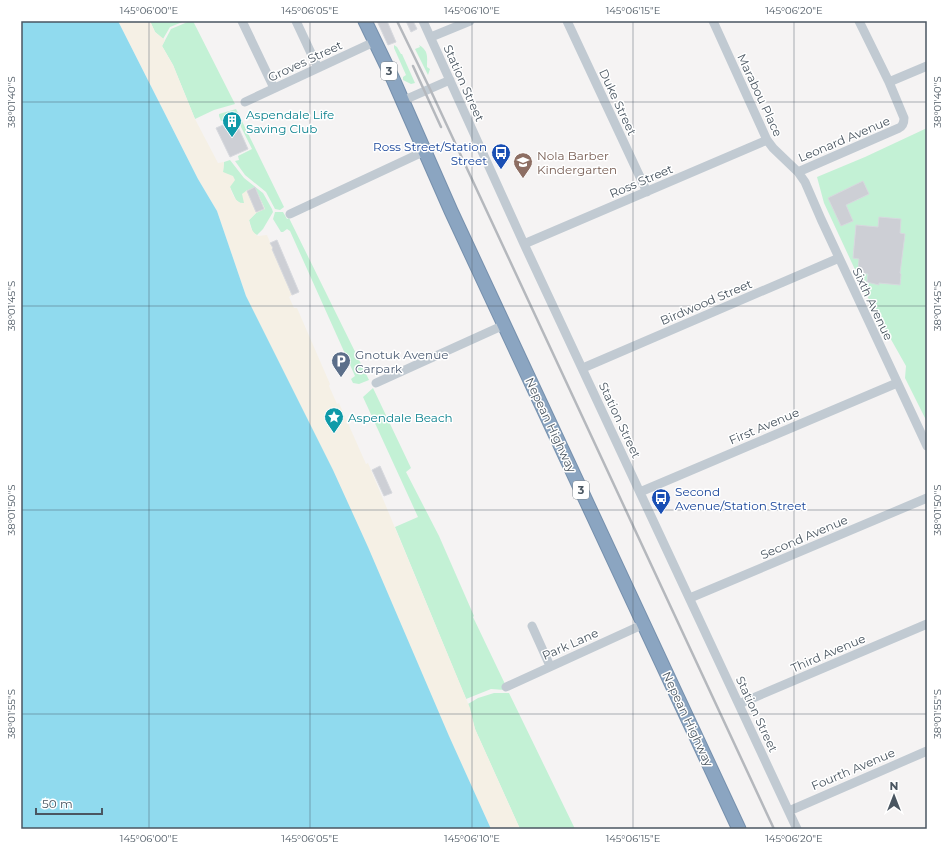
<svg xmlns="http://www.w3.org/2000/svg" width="948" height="850" viewBox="0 0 948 850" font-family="Montserrat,sans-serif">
<rect width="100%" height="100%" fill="#f5f3f3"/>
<!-- green -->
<path fill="#c3f1d5" d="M 150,21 L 185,21 L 170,27 L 163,39 L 155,32 Z
M 190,21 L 193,21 L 235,104 L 214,110 L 195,119 L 173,65 L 162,46 L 171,29 Z
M 394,45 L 397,47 L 401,54 L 402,54 L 415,83 L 411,84 L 403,80 L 403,77 L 406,75 L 394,48 Z
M 419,45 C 429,51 427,57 427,67 L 430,69 L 428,75 L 415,49 L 420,47 Z
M 236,109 L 284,207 L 280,210 L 275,209 L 266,192 L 245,175 L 235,161 L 239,160 L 238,156 L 252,149 L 235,115 L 221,121 L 219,116 L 219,114 Z
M 927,128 L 927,422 L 905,378 L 906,366 L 871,304 L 824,203 L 817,177 L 865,157 Z
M 230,160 L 244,178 L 263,193 L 272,209 L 273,212 L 263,229 L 257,235 L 253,233 L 249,220 L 256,213 L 255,187 L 246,191 L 244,203 L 240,203 L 236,200 L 223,172 L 224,162 Z
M 275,212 L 283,212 L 287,219 L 289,218 L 369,380 L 359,384 L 353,383 L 351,379 L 355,376 L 290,231 L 287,229 L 283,232 L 281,232 L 273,219 Z
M 373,388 L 411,468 L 406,472 L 439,536 L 474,616 L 473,617 L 505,684 L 505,690 L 491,689 L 466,699 L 395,527 L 418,517 L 363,397 Z
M 494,693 L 509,693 L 575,829 L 520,829 L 475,729 L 468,704 L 478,698 Z"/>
<!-- sand -->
<path fill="#f5f0e5" d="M 118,21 L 150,21 L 155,32 L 165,40 L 162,46 L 173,65 L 195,119 L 218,163 L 224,162 L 223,172 L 233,176 L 235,180 L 230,187 C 232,194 236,204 244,203 L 242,194 L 246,191 L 255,187 L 265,209 L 256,213 L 249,220 C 250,227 252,232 258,236 L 267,235 L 292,295 L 289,297 L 294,308 L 297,308 L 330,384 L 329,386 L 337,404 L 339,403 L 366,464 L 368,463 L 470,708 L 475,729 L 520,829 L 491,829 L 246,296 L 217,211 L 198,179 Z"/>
<!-- water -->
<path fill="#90daee" d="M 21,21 L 118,21 L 198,179 L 217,211 L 246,296 L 333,470 L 368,547 L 449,736 L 491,829 L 21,829 Z"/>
<!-- building -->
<path fill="#cdcfd5" stroke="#d7d9de" d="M 377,21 L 387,21 L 396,42 L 388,45 Z
M 406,21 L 413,21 L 417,29 L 411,32 Z
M 235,120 L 248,149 L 230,157 L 216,128 Z
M 863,181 L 869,194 L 846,205 L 853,221 L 841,226 L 828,198 Z
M 255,187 L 264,209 L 256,212 L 247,191 Z
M 879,217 L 901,219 L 900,233 L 905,234 L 900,273 L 901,274 L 900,285 L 879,283 L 879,285 L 867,282 L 868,274 L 858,273 L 859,259 L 853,258 L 856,225 L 878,227 Z
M 277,240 L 299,292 L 292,295 L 272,249 L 273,248 L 270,243 Z
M 380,466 L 392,493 L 384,496 L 372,470 Z"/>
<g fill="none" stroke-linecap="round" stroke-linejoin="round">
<defs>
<path id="highway" d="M 365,21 L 393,79 L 451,211 L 739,829"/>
</defs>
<!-- highway casing -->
<use href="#highway" stroke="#7690ad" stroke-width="15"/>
<!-- minor -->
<path stroke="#c1cad2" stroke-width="9" d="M 242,21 L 274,88
M 296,21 L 318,68
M 423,21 L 524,244 L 797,829
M 567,21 L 647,192
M 713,21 L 767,140 L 773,148 L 798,172 L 805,182 L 821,219 L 927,446
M 431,37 L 470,21
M 889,82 L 927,66
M 402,101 L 450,80
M 245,102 L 374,42
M 798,172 L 899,128 C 903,126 904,123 904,118 L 889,82 L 859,21
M 290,214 L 425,151
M 524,244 L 767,140
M 583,368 L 839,258
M 376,383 L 504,325
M 640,492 L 897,383
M 690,598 L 927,498
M 532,626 L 550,666
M 506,687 L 644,624
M 739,704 L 927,624
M 789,811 L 927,751"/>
<!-- highway -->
<use href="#highway" stroke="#8ba5c1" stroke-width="13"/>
<!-- rail -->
<path stroke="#b5b8bd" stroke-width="2.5" d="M 397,21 L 430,89 L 774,829
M 413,66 L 441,127"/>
</g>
<!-- ticks -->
<path fill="none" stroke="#4a5661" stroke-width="1" stroke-opacity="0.45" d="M 149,21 L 149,829M 310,21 L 310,829M 472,21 L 472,829M 633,21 L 633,829M 794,21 L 794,829M 21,102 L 927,102M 21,306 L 927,306M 21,510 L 927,510M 21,714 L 927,714"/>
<!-- icons -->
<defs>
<symbol id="building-pin" viewBox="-11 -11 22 30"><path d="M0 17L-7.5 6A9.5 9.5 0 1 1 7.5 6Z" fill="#0f9aa8" stroke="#fff"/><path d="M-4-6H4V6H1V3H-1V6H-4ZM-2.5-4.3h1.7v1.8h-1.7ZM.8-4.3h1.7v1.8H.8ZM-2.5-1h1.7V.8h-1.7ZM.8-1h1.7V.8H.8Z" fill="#fff"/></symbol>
<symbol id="bus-pin" viewBox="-11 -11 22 30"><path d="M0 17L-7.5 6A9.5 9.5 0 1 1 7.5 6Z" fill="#1a4fb4" stroke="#fff"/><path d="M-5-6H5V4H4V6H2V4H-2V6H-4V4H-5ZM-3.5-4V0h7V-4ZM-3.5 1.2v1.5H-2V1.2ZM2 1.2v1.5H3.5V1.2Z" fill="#fff"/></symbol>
<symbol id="school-pin" viewBox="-11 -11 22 30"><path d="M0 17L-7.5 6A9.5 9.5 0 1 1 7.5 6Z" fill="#8d6e63" stroke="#fff"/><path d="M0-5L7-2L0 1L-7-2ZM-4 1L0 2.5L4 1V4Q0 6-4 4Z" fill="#fff"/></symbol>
<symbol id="parking-pin" viewBox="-11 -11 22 30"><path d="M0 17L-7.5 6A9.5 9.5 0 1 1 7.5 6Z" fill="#5c6f8a" stroke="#fff"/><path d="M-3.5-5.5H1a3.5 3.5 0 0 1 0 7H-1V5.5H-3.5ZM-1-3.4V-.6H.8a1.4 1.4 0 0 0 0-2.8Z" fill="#fff"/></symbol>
<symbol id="sight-pin" viewBox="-11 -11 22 30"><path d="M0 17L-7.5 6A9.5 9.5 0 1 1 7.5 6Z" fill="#0f9aa8" stroke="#fff"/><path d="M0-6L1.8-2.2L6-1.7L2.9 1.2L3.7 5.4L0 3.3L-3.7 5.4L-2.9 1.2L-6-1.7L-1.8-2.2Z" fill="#fff"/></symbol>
</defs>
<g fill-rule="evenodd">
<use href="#building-pin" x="221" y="110" width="22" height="30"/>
<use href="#bus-pin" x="490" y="142" width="22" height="30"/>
<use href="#school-pin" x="512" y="151" width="22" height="30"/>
<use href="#parking-pin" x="330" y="350" width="22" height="30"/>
<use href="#sight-pin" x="323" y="406" width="22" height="30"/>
<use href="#bus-pin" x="650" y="487" width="22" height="30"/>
</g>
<g text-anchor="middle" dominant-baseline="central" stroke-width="3" stroke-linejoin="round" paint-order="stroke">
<!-- shield labels -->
<g fill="#fff" stroke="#808990" stroke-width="1">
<rect x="381" y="62" width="16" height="18" rx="3"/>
<rect x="573" y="481" width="16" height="18" rx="3"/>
</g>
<g font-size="11" font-weight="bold" fill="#4a5661">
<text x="389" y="71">3</text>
<text x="581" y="490">3</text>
</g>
<!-- street labels -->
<g font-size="12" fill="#4a5661" stroke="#fff">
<text transform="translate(305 61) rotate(-25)">Groves Street</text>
<text transform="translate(464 83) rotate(66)">Station Street</text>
<text transform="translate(760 95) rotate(65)">Marabou Place</text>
<text transform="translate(618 102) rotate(65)">Duke Street</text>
<text transform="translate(844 139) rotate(-23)">Leonard Avenue</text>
<text transform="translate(641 181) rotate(-23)">Ross Street</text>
<text transform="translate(706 302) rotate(-23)">Birdwood Street</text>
<text transform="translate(873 304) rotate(65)">Sixth Avenue</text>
<text transform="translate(620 420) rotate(65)">Station Street</text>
<text transform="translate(551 425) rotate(65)">Nepean Highway</text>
<text transform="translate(764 426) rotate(-23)">First Avenue</text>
<text transform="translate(804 537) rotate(-23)">Second Avenue</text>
<text transform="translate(570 644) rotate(-24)">Park Lane</text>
<text transform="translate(828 653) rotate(-23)">Third Avenue</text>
<text transform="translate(757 714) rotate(65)">Station Street</text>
<text transform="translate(688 719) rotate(65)">Nepean Highway</text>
<text transform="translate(853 769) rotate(-23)">Fourth Avenue</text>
</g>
<!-- culture labels -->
<g font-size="12" fill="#0d838f" stroke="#fff" text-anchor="start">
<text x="246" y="114">Aspendale Life<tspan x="246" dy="14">Saving Club</tspan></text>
<text x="348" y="417">Aspendale Beach</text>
</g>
<!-- transit labels -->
<g font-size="12" fill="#164399" stroke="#fff" text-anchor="end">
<text x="487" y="146">Ross Street/Station<tspan x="487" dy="14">Street</tspan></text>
<text x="675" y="491" text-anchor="start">Second<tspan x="675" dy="14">Avenue/Station Street</tspan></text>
</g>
<!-- education labels -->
<g font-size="12" fill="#785e54" stroke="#fff" text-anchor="start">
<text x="537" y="155">Nola Barber<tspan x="537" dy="14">Kindergarten</tspan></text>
</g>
<!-- service labels -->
<g font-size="12" fill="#4e5e75" stroke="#fff" text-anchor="start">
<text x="355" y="354">Gnotuk Avenue<tspan x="355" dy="14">Carpark</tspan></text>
</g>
</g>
<!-- border -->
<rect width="948" height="850" fill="none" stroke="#ffffff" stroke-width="44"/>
<!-- north arrow -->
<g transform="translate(894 796)" stroke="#ffffff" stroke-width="3" paint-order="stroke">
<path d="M0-3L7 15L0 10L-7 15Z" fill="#4a5661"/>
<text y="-6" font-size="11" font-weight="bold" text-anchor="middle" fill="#4a5661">N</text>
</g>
<!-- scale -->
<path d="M36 808v6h66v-6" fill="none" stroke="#4a5661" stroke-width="2"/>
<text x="42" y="808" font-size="12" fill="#4a5661" stroke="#ffffff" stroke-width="3" paint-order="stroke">50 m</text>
<rect x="22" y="22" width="904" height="806" fill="none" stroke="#4a5661" stroke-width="1.5"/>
<g font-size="10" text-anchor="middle" fill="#4a5661">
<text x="149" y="14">145°06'00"E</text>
<text x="310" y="14">145°06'05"E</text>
<text x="472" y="14">145°06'10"E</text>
<text x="633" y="14">145°06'15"E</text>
<text x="794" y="14">145°06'20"E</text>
<text transform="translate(11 102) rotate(-90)" y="4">38°01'40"S</text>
<text transform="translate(937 102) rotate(-90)" y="4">38°01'40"S</text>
<text transform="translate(11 306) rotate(-90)" y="4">38°01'45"S</text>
<text transform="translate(937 306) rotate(-90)" y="4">38°01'45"S</text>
<text transform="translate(11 510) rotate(-90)" y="4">38°01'50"S</text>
<text transform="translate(937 510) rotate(-90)" y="4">38°01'50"S</text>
<text transform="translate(11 714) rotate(-90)" y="4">38°01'55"S</text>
<text transform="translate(937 714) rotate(-90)" y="4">38°01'55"S</text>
<text x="149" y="842">145°06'00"E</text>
<text x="310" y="842">145°06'05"E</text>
<text x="472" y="842">145°06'10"E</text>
<text x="633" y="842">145°06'15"E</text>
<text x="794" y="842">145°06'20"E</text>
</g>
</svg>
